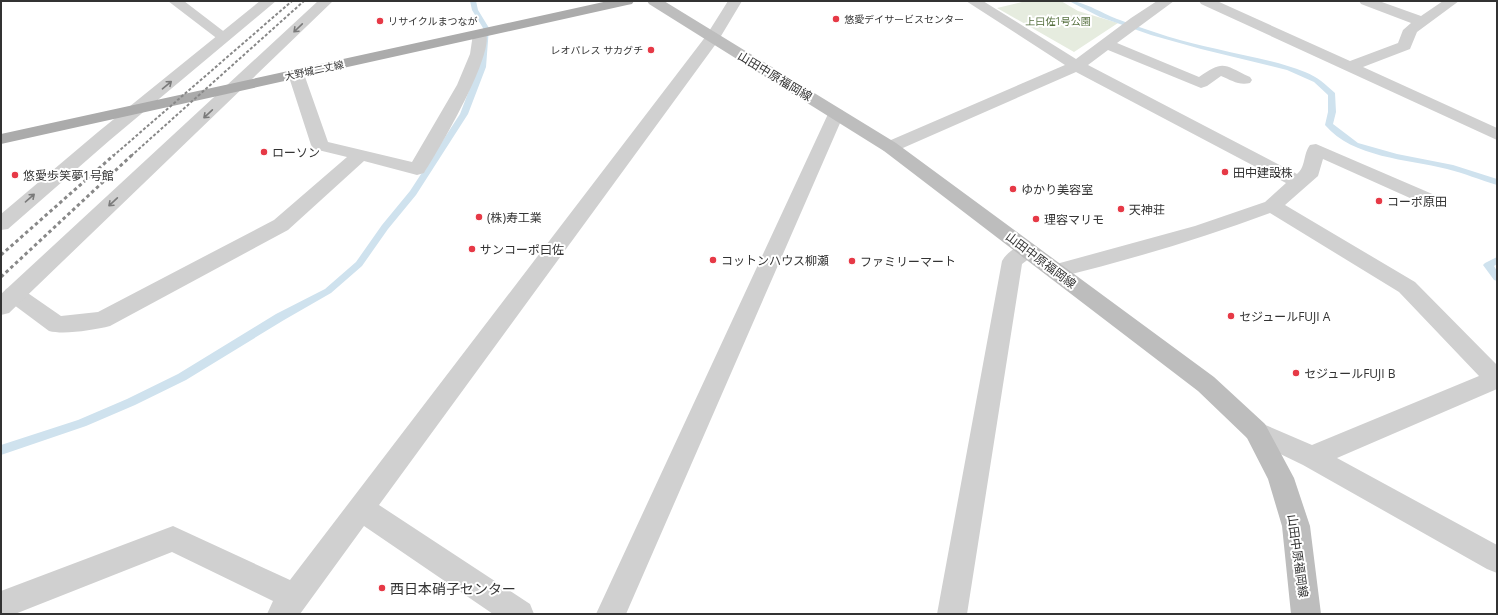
<svg xmlns="http://www.w3.org/2000/svg" width="1498" height="615" viewBox="0 0 1498 615" font-family="'Open Sans','Noto Sans JP',sans-serif">
<rect width="100%" height="100%" fill="#fff"/>
<!-- green -->
<path fill="#e6ecdf" d="M 1026,1 L 1061,1 L 1078,11 L 1118,23 L 1074,52 L 997,8 Z"/>
<g fill="none" stroke-linecap="round" stroke-linejoin="round">
<!-- stream -->
<path fill="#cfe2ee" fill-rule="evenodd" d="M 470,1 L 476,1 L 478,10 L 489,28 L 486,67 L 468,114 L 416,195 L 388,229 L 362,266 L 331,293 L 284,320 L 186,380 L 135,405 L 86,426 L 1,455 L 1,445 L 78,420 L 127,399 L 178,374 L 276,314 L 325,289 L 356,262 L 382,225 L 410,191 L 460,114 L 478,67 L 483,28 L 472,10 Z
M 1069,1 C 1084,1 1105,15 1120,20 C 1151,32 1184,42 1217,49 C 1246,56 1277,61 1305,72 C 1318,77 1325,84 1335,93 L 1336,112 L 1333,124 L 1358,143 L 1397,154 L 1453,165 L 1497,179 L 1497,185 C 1480,180 1464,173 1447,169 C 1407,159 1353,158 1325,125 L 1328,112 L 1328,95 L 1314,82 L 1287,70 L 1201,49 L 1151,35 L 1100,17 Z
M 1497,257 L 1497,264 L 1494,266 L 1497,271 L 1497,281 L 1494,280 L 1483,265 L 1485,263 Z"/>
<!-- minor -->
<path fill="#d0d0d0" fill-rule="evenodd" d="M 168,1 L 184,1 L 231,37 L 229,40 L 219,40 Z
M 728,1 L 742,1 L 718,41 L 379,505 L 530,604 L 534,614 L 493,614 L 364,526 L 300,614 L 267,614 L 273,601 L 172,552 L 15,614 L 1,614 L 1,591 L 173,526 L 290,580 L 706,36 Z
M 966,1 L 983,1 L 1076,59 L 1131,18 L 1157,1 L 1174,1 L 1117,43 L 1199,77 C 1224,59 1224,65 1250,77 L 1252,80 L 1250,83 C 1239,86 1231,80 1221,76 L 1207,86 L 1201,88 L 1108,50 L 1088,65 L 1297,174 C 1306,167 1303,154 1310,145 L 1316,144 L 1444,199 L 1447,203 L 1444,207 L 1437,209 L 1430,207 L 1323,159 L 1318,176 L 1285,205 L 1415,282 L 1497,365 L 1497,389 L 1337,458 L 1497,545 L 1497,573 L 1487,569 L 1303,465 L 1247,438 L 1243,431 L 1247,424 L 1256,421 L 1312,445 L 1479,376 L 1399,292 L 1270,213 C 1200,239 1129,260 1056,278 L 1049,276 L 1045,271 L 1049,266 L 1195,226 L 1265,202 L 1286,183 L 1076,72 L 896,151 L 890,152 L 884,151 L 881,147 L 884,143 L 1065,65 Z
M 1199,1 L 1217,1 L 1350,61 L 1398,43 L 1403,30 L 1411,23 L 1361,4 L 1359,1 L 1379,1 L 1421,16 L 1443,1 L 1459,1 L 1417,32 L 1410,49 L 1363,67 L 1497,128 L 1497,140 L 1201,4 Z
M 480,30 L 485,31 C 498,50 437,153 424,173 L 417,175 L 364,161 L 288,230 L 110,326 C 94,330 64,335 49,331 L 6,299 L 3,294 L 6,289 L 14,286 L 22,289 L 61,316 L 98,312 L 274,220 L 347,157 L 314,149 L 311,145 L 288,74 L 290,71 L 302,71 L 304,74 L 328,142 L 412,162 L 457,85 L 470,54 L 473,34 L 475,31 Z
M 836,109 L 842,110 L 844,114 L 626,614 L 596,614 L 828,114 L 830,110 Z
M 1027,243 L 1034,245 L 1037,250 L 1034,255 L 1022,264 L 967,614 L 937,614 L 1002,261 C 1007,252 1017,246 1027,243 Z"/>
<!-- tertiary -->
<path fill="#d0d0d0" fill-rule="evenodd" d="M 260,1 L 276,1 L 110,140 L 8,229 L 1,230 L 1,214 L 98,132 Z
M 318,1 L 333,1 L 9,313 L 1,315 L 1,294 Z"/>
<!-- secondary -->
<path fill="#bdbdbd" fill-rule="evenodd" d="M 647,1 L 664,1 L 896,143 L 1214,377 L 1265,424 L 1294,478 L 1310,526 L 1321,614 L 1291,614 L 1282,526 L 1268,479 L 1247,438 L 1198,391 L 884,151 L 649,4 Z"/>
<!-- primary -->
<path fill="#ababab" fill-rule="evenodd" d="M 608,1 L 634,1 L 632,4 L 627,5 L 1,144 L 1,134 Z"/>
<!-- rail-far1 -->
<path stroke="#888" stroke-width="2" stroke-dasharray="3 2" stroke-linecap="butt" d="M 113,156 L 292,1
M 131,156 L 304,1"/>
<!-- rail -->
<path stroke="#888" stroke-width="3" stroke-dasharray="3.5 3" stroke-linecap="butt" d="M 1,255 L 114,155
M 1,277 L 132,155"/>
</g>
<!-- one-way arrows -->
<defs><path id="oneway-shaft" d="M-6 0H5M1.5-3L5.5 0L1.5 3" fill="none" stroke-width="1.6" stroke-linecap="round" stroke-linejoin="round"/></defs>
<g stroke="#7a7a7a">
<use href="#oneway-shaft" transform="translate(298 28) rotate(136)"/>
<use href="#oneway-shaft" transform="translate(167 85) rotate(-40)"/>
<use href="#oneway-shaft" transform="translate(208 114) rotate(137)"/>
<use href="#oneway-shaft" transform="translate(30 198) rotate(-41)"/>
<use href="#oneway-shaft" transform="translate(113 202) rotate(137)"/>
</g>
<!-- markers -->
<g fill="#e63946" stroke="#fff" stroke-width="1.5">
<circle cx="836" cy="19" r="4"/>
<circle cx="380" cy="21" r="4"/>
<circle cx="651" cy="50" r="4"/>
<circle cx="264" cy="152" r="4"/>
<circle cx="1225" cy="172" r="4"/>
<circle cx="15" cy="175" r="4"/>
<circle cx="1013" cy="189" r="4"/>
<circle cx="1379" cy="201" r="4"/>
<circle cx="1121" cy="209" r="4"/>
<circle cx="479" cy="217" r="4"/>
<circle cx="1036" cy="219" r="4"/>
<circle cx="472" cy="249" r="4"/>
<circle cx="713" cy="260" r="4"/>
<circle cx="852" cy="261" r="4"/>
<circle cx="1231" cy="316" r="4"/>
<circle cx="1296" cy="373" r="4"/>
<circle cx="382" cy="588" r="4"/>
</g>
<g text-anchor="middle" dominant-baseline="central" stroke-width="4" stroke-linejoin="round" paint-order="stroke">
<!-- far-poi labels -->
<g font-size="10" fill="#333" stroke="#fff" text-anchor="start">
<text x="844" y="19">悠愛デイサービスセンター</text>
<text x="388" y="21">リサイクルまつなが</text>
<text x="643" y="50" text-anchor="end">レオパレス サカグチ</text>
</g>
<!-- far-park labels -->
<g font-size="10" fill="#56703f" stroke="#fff">
<text x="1058" y="21">上曰佐1号公園</text>
</g>
<!-- far-street labels -->
<g font-size="10" fill="#333" stroke="#fff">
<text transform="translate(314 70) rotate(-12)">大野城二丈線</text>
</g>
<!-- street labels -->
<g font-size="12" fill="#333" stroke="#fff">
<text transform="translate(775 76) rotate(31)">山田中原福岡線</text>
<text transform="translate(1041 260) rotate(37)">山田中原福岡線</text>
<text transform="translate(1298 556) rotate(82)">山田中原福岡線</text>
</g>
<!-- poi labels -->
<g font-size="12" fill="#333" stroke="#fff" text-anchor="start">
<text x="272" y="152">ローソン</text>
<text x="1233" y="172">田中建設株</text>
<text x="23" y="175">悠愛歩笑夢1号館</text>
<text x="1021" y="189">ゆかり美容室</text>
<text x="1387" y="201">コーポ原田</text>
<text x="1129" y="209">天神荘</text>
<text x="487" y="217">(株)寿工業</text>
<text x="1044" y="219">理容マリモ</text>
<text x="480" y="249">サンコーポ曰佐</text>
<text x="721" y="260">コットンハウス柳瀬</text>
<text x="860" y="261">ファミリーマート</text>
<text x="1239" y="316">セジュールFUJI A</text>
<text x="1304" y="373">セジュールFUJI B</text>
</g>
<!-- near-poi labels -->
<g font-size="14" fill="#333" stroke="#fff" text-anchor="start">
<text x="390" y="588">西日本硝子センター</text>
</g>
</g>
<!-- border -->
<rect width="1498" height="615" fill="none" stroke="#333333" stroke-width="4"/>
</svg>
